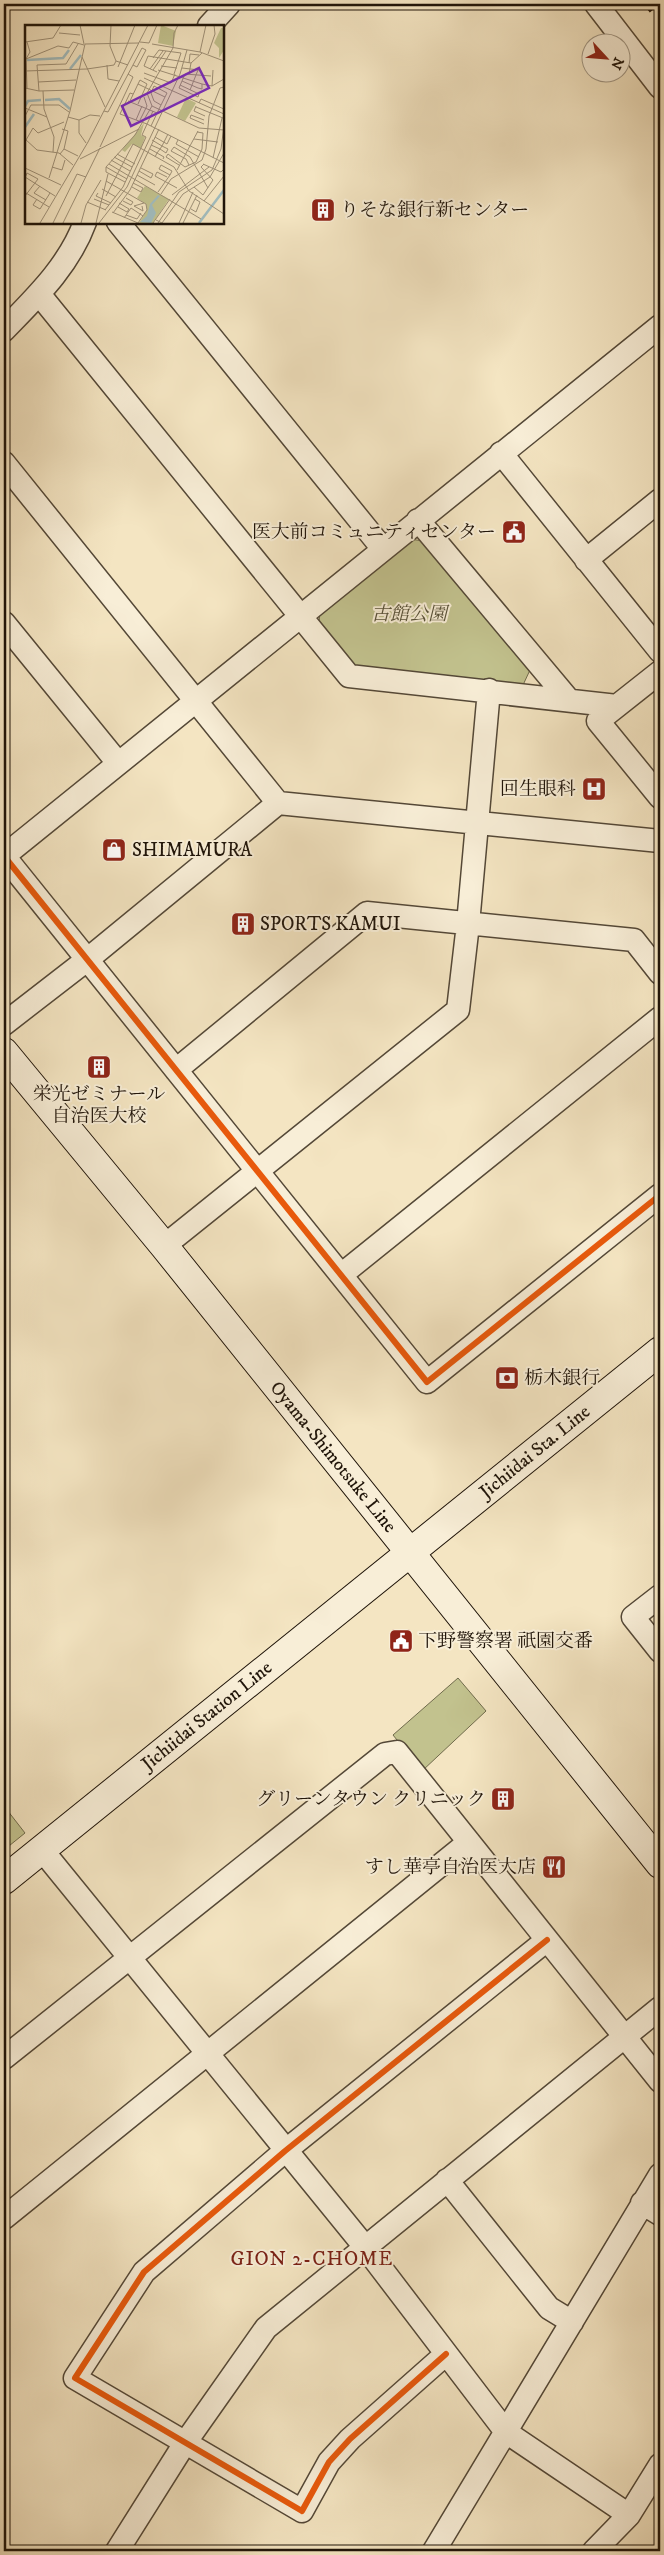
<svg xmlns="http://www.w3.org/2000/svg" width="664" height="2555" viewBox="0 0 664 2555" font-family="'IM FELL DW Pica','Noto Serif JP',serif">
<rect width="100%" height="100%" fill="#f4e5c2"/>
<filter id="stains"><feTurbulence type="fractalNoise" baseFrequency=".004" numOctaves="4"/><feColorMatrix values="0 0 0 0 .2 0 0 0 0 .09 0 0 0 0 .02 0 0 0 .5 -.17"/></filter>
<radialGradient id="worn" r=".72"><stop offset=".6" stop-color="#630" stop-opacity="0"/><stop offset="1" stop-color="#630" stop-opacity=".3"/></radialGradient>
<!-- green -->
<path fill="#c2c28e" stroke="#706b4c" d="M 409,539 L 424,541 L 530,670 L 523,685 L 353,667 L 319,624 L 320,610 Z
M 458,1678 L 486,1711 L 422,1771 L 393,1735 Z
M 4,1806 L 25,1833 L 4,1850 Z"/>
<g fill="none" stroke-linecap="round" stroke-linejoin="round">
<defs>
<path id="street" d="M 596,4 L 660,87
M 209,26 L 229,4
M 118,222 L 383,549
M 39,294 L 349,676 L 617,706
M 4,330 C 35,298 69,266 85,222
M 501,453 L 660,651
M 4,463 L 278,803
M 418,520 L 568,699
M 586,560 L 660,500
M 4,623 L 118,763
M 660,672 L 598,721 L 660,797
M 4,856 L 427,1382 L 660,1195
M 4,856 L 660,326
M 4,1024 L 88,959 L 278,803 L 660,841
M 176,1070 L 367,913 L 634,940 L 660,973
M 164,1246 L 458,1010 L 468,924 L 489,690
M 341,1275 L 660,1018
M 660,1596 L 633,1617 L 660,1651
M 42,1850 L 365,2247 L 506,2432 L 629,2515
M 4,2058 L 385,1754 L 397,1752 L 660,2081
M 447,2180 L 549,2308 L 572,2322
M 642,2203 L 660,2214
M 4,2218 L 469,1842
M 446,2354 L 350,2439 L 329,2462 L 302,2511 L 75,2378 L 144,2272 L 285,2151 L 547,1940
M 117,2551 L 185,2443 L 266,2328 L 660,2008
M 434,2551 L 660,2175
M 594,2551 L 629,2515 L 660,2465"/>
<path id="secondary" d="M 4,1052 L 164,1246 L 660,1864
M 4,1880 L 660,1351"/>
</defs>
<!-- street casing -->
<use href="#street" stroke="#544837" stroke-width="25"/>
<!-- secondary casing -->
<use href="#secondary" stroke="#1f1409" stroke-width="30"/>
<!-- street -->
<use href="#street" stroke="#f8eed7" stroke-width="22"/>
<!-- secondary -->
<use href="#secondary" stroke="#f8eed7" stroke-width="28"/>
<!-- rail -->
<path stroke="#1f1409" stroke-width="4" stroke-dasharray="9 9" stroke-linecap="butt" d="M 646,4 L 660,23"/>
<defs>
<path id="cycleway" d="M 4,856 L 427,1382 L 660,1195
M 446,2354 L 350,2439 L 329,2462 L 302,2511 L 75,2378 L 144,2272 L 285,2151 L 547,1940"/>
</defs>
<!-- cycleway casing -->
<use href="#cycleway" stroke="#f8eed7" stroke-width="9"/>
<!-- cycleway -->
<use href="#cycleway" stroke="#e8590c" stroke-width="6"/>
</g>
<!-- icons -->
<defs>
<symbol id="building-square" viewBox="-11 -11 22 22"><rect x="-9" y="-9" width="18" height="18" rx="4" fill="#8f2418" stroke="#f8eed7"/><path d="M-4-6H4V6H1V3H-1V6H-4ZM-2.5-4.3h1.7v1.8h-1.7ZM.8-4.3h1.7v1.8H.8ZM-2.5-1h1.7V.8h-1.7ZM.8-1h1.7V.8H.8Z" fill="#fff"/></symbol>
<symbol id="civic-square" viewBox="-11 -11 22 22"><rect x="-9" y="-9" width="18" height="18" rx="4" fill="#8f2418" stroke="#f8eed7"/><path d="M-.6-6.5H3V-4.5H.6V-3L4-1V1h2V6H-6V1h2V-1L-.6-3ZM-1.2 2.5V6h2.4V2.5Z" fill="#fff"/></symbol>
<symbol id="hospital-square" viewBox="-11 -11 22 22"><rect x="-9" y="-9" width="18" height="18" rx="4" fill="#8f2418" stroke="#f8eed7"/><path d="M-5-5h3v3.5h4V-5h3V5h-3V1.5h-4V5h-3Z" fill="#fff"/></symbol>
<symbol id="shop-square" viewBox="-11 -11 22 22"><rect x="-9" y="-9" width="18" height="18" rx="4" fill="#8f2418" stroke="#f8eed7"/><path d="M-5-2.5h2.3a2.7 3.5 0 0 1 5.4 0H5L5.5 6h-11ZM-1.5-2.5h3a1.5 2.3 0 0 0-3 0Z" fill="#fff"/></symbol>
<symbol id="bank-square" viewBox="-11 -11 22 22"><rect x="-9" y="-9" width="18" height="18" rx="4" fill="#8f2418" stroke="#f8eed7"/><path d="M-6-4H6V4H-6ZM0-2.3a2.3 2.3 0 1 0 0 4.6a2.3 2.3 0 1 0 0-4.6Z" fill="#fff"/></symbol>
<symbol id="restaurant-square" viewBox="-11 -11 22 22"><rect x="-9" y="-9" width="18" height="18" rx="4" fill="#8f2418" stroke="#f8eed7"/><path d="M-5-6h1v4h1v-4h1v4h1v-4h1v5L-1.5 .5V6h-2V.5L-5-1ZM5-6V6H3V1.5H1.5Q1.5-4 5-6Z" fill="#fff"/></symbol>
</defs>
<g fill-rule="evenodd">
<use href="#building-square" x="309" y="196" width="28" height="28"/>
<use href="#civic-square" x="500" y="518" width="28" height="28"/>
<use href="#hospital-square" x="580" y="775" width="28" height="28"/>
<use href="#shop-square" x="100" y="836" width="28" height="28"/>
<use href="#building-square" x="229" y="910" width="28" height="28"/>
<use href="#building-square" x="85" y="1053" width="28" height="28"/>
<use href="#bank-square" x="493" y="1364" width="28" height="28"/>
<use href="#civic-square" x="387" y="1627" width="28" height="28"/>
<use href="#building-square" x="489" y="1785" width="28" height="28"/>
<use href="#restaurant-square" x="540" y="1853" width="28" height="28"/>
</g>
<g text-anchor="middle" dominant-baseline="central" stroke-width="4" stroke-linejoin="round" paint-order="stroke">
<!-- poi labels -->
<g font-size="19" fill="#1f1409" stroke="#f8eed7" text-anchor="start">
<text x="340" y="210">りそな銀行新センター</text>
<text x="496" y="532" text-anchor="end">医大前コミュニティセンター</text>
<text x="576" y="789" text-anchor="end">回生眼科</text>
<text x="132" y="850">SHIMAMURA</text>
<text x="260" y="924">SPORTS KAMUI</text>
<text x="99" y="1094" text-anchor="middle">栄光ゼミナール<tspan x="99" dy="22">自治医大校</tspan></text>
<text x="524" y="1378">栃木銀行</text>
<text x="418" y="1641">下野警察署 祇園交番</text>
<text x="486" y="1799" text-anchor="end">グリーンタウン クリニック</text>
<text x="536" y="1867" text-anchor="end">すし華亭自治医大店</text>
</g>
<!-- park labels -->
<g font-size="19" font-style="italic" fill="#585138" stroke="#f8eed7">
<text x="409" y="614">古館公園</text>
</g>
<!-- street labels -->
<g font-size="19" fill="#1f1409" stroke="#f8eed7">
<text transform="translate(535 1452) rotate(-39)">Jichiidai Sta. Line</text>
<text transform="translate(333 1457) rotate(51)">Oyama-Shimotsuke Line</text>
<text transform="translate(207 1716) rotate(-39)">Jichiidai Station Line</text>
</g>
<!-- neighbourhood labels -->
<g font-size="20" letter-spacing="1" fill="#7a1f14" stroke="#f8eed7">
<text x="312" y="2259">GION 2-CHOME</text>
</g>
</g>
<!-- overview -->
<g transform="translate(25 25)">
<rect width="199" height="199" fill="#f4e5c2"/>
<path d="M 136,0 L 151,6 L 148,21 L 133,18 ZM 196,3 L 199,3 L 199,25 L 194,33 L 194,23 L 189,18 ZM 161,73 L 171,78 L 160,96 L 152,92 ZM 119,98 L 116,110 L 120,112 L 116,123 L 107,119 L 100,127 L 97,125 ZM 120,161 L 144,174 L 128,198 L 114,198 L 122,185 L 121,179 L 112,173 Z" fill="#c2c28e"/>
<path d="M 133,170 L 135,171 L 127,180 L 131,188 L 126,198 L 115,197 L 122,191 L 125,179 Z" fill="#a1bcbe"/>
<path fill="none" stroke="#a1bcbe" stroke-width="2.5" d="M 2,35 L 38,33 L 44,25M 45,44 L 56,30M 20,75 L 34,74 L 45,84M 0,81 L 3,76 L 16,75M 0,102 L 9,89M 174,198 L 199,165"/>
<path fill="none" stroke="#9f9178" stroke-width="1" d="M 55,0 L 59,19M 86,0 L 85,21 L 91,36M 153,0 L 149,8 L 148,23 L 122,68 L 127,81 L 174,103 L 199,105M 34,8 L 55,10M 0,17 L 28,13 L 36,0M 115,17 L 124,18 L 132,0M 60,19 L 114,18M 127,19 L 175,27 L 199,36M 175,27 L 181,0M 183,29 L 190,9 L 189,0M 57,32 L 80,82M 128,33 L 134,25 L 156,28 L 149,49M 1,34 L 33,21 L 44,23 L 48,17 L 59,20M 164,38 L 165,29 L 174,30M 82,40 L 83,54 L 94,56M 136,41 L 152,43M 93,42 L 110,0M 157,43 L 174,45 L 178,50M 125,44 L 138,26M 128,45 L 141,26M 133,45 L 177,59 L 187,61 L 199,54M 0,46 L 62,44 L 89,40 L 91,36 L 103,40M 132,47 L 119,41 L 123,31 L 166,38M 119,48 L 146,58 L 150,49M 164,49 L 166,38 L 177,28M 119,53 L 199,89M 157,56 L 173,63 L 177,64 L 177,59M 13,57 L 51,55M 113,59 L 115,55 L 122,59 L 113,79M 155,60 L 174,69 L 173,72 L 154,63 L 160,49 L 186,51M 187,61 L 188,45M 0,63 L 14,66 L 49,65M 2,63 L 1,34 L 5,27 L 2,17M 165,65 L 173,45M 14,66 L 12,40 L 41,39 L 53,19M 18,66 L 19,84 L 29,112 L 28,127M 108,69 L 105,68 L 95,89 L 122,99 L 199,138M 103,76 L 132,88M 105,76 L 113,59 L 140,72M 174,78 L 176,74 L 199,84M 171,81 L 169,86 L 180,91M 171,82 L 198,93M 0,83 L 22,92M 79,86 L 83,87 L 117,23 L 121,25 L 112,42 L 108,40M 0,91 L 6,80 L 34,80 L 44,87M 43,92 L 54,95 L 65,90 L 75,91M 165,93 L 166,90 L 179,95M 165,93 L 179,99M 54,95 L 54,108 L 61,118M 111,95 L 117,81M 115,95 L 122,81 L 119,72M 126,101 L 134,84 L 142,68 L 129,61 L 126,68 L 129,76 L 136,80M 37,104 L 43,106 L 39,124M 121,112 L 117,110 L 128,86M 130,112 L 142,119 L 146,111M 0,114 L 12,125 L 34,128 L 48,140M 169,114 L 193,117M 1,115 L 8,103 L 13,108 L 39,97M 127,115 L 137,121 L 143,109M 153,115 L 151,119 L 174,132M 126,120 L 135,124 L 141,128 L 143,124 L 137,121 L 135,124 L 132,128 L 130,132M 75,122 L 108,52 L 103,49M 149,122 L 165,132 L 183,163M 149,122 L 146,126 L 161,134 L 164,140M 125,124 L 139,132 L 138,134M 35,129 L 39,124 L 53,131M 92,129 L 110,139M 89,132 L 107,142M 188,133 L 197,93M 55,134 L 114,104M 86,135 L 105,146M 84,139 L 176,194M 178,139 L 196,147 L 199,144M 154,140 L 141,132 L 143,129 L 160,142 L 171,137 L 177,124 L 178,108 L 172,107M 27,142 L 37,145 L 40,135M 81,142 L 102,154M 0,143 L 36,160M 152,145 L 173,106M 114,146 L 126,153 L 128,149 L 116,143M 112,150 L 130,160M 130,151 L 152,163M 130,151 L 132,147 L 142,152M 0,152 L 30,171M 0,153 L 2,148 L 13,154 L 0,171M 24,153 L 45,86 L 60,19M 81,156 L 121,179 L 122,185 L 113,198M 100,157 L 81,147 L 81,142 L 110,110 L 127,81M 15,161 L 9,168 L 21,175M 107,162 L 116,167 L 118,163 L 108,158M 169,162 L 178,170 L 188,155 L 176,142 L 179,139M 77,164 L 91,172M 133,167 L 145,150 L 134,144 L 136,140 L 147,146 L 145,150M 1,168 L 24,182M 73,168 L 71,171 L 86,178M 136,169 L 146,154 L 177,135 L 181,124 L 184,91 L 195,63 L 199,62M 147,170 L 184,142M 81,171 L 108,119 L 149,142 L 164,166 L 199,189M 12,174 L 8,180 L 15,184 L 25,168M 69,174 L 84,180M 98,176 L 106,180 L 108,177 L 101,173M 179,176 L 199,151M 62,177 L 81,185M 117,181 L 118,186 L 109,181 L 119,178M 93,182 L 102,187 L 104,184 L 94,178M 166,184 L 171,187 L 175,177 L 170,174M 80,185 L 98,162 L 121,112M 87,187 L 113,198M 88,188 L 105,165 L 134,104M 101,190 L 112,194 L 116,188M 99,193 L 106,183 L 118,191M 131,195 L 137,198 L 158,169 L 185,152 L 199,128M 15,198 L 63,117 L 123,0M 28,198 L 52,149 L 61,152M 38,198 L 75,123M 56,198 L 61,180 L 76,155M 71,198 L 83,149M 74,198 L 102,162 L 155,49 L 162,25M 128,198 L 145,174M 133,198 L 154,167 L 187,145 L 196,124 L 199,101M 154,198 L 168,167M 158,198 L 172,170"/>
<path fill="#7b2cbf" fill-opacity="0.15" stroke="#7b2cbf" stroke-width="2.5" d="M 174,43 L 184,63 L 106,101 L 97,81 Z"/>
<rect width="199" height="199" fill="none" stroke="#1f1409" stroke-width="2.5"/>
</g>
<!-- margin -->
<rect width="664" height="2555" fill="none" stroke="#f4e5c2" stroke-width="20"/>
<rect x="5" y="5" width="654" height="2545" fill="none" stroke="#1f1409" stroke-width="2.5"/>
<rect x="10" y="10" width="644" height="2535" fill="none" stroke="#1f1409"/>
<!-- north arrow -->
<g transform="translate(606 58) rotate(116)"><circle r="24" fill="#f8eed7" stroke="#a19785"/>
<path d="M0-4L9 19L0 12L-9 19Z" fill="#8f2418"/>
<text y="-8" font-size="14" font-weight="bold" text-anchor="middle" fill="#1f1409">N</text>
</g>
<rect width="100%" height="100%" filter="url(#stains)"/>
<rect width="100%" height="100%" fill="url(#worn)"/>
</svg>
